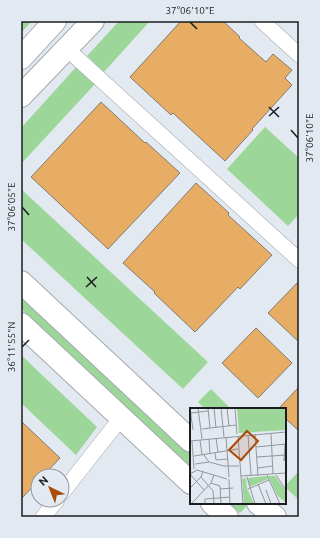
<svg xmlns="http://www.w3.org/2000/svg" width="320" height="538" viewBox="0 0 320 538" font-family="Ubuntu,sans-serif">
<rect width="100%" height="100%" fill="#e3e9f1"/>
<!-- green -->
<path fill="#9dd699" d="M 21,21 L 32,21 L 21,33 Z
M 119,21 L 150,21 L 104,72 L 87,56 Z
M 77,66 L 96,83 L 21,164 L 21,128 Z
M 265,127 L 299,158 L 299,214 L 288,226 L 227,169 Z
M 21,189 L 208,362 L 183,389 L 21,239 Z
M 21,296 L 191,454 L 191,468 L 21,309 Z
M 21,355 L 97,427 L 76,455 L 21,403 Z
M 211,389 L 231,409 L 205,409 L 198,402 Z
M 299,471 L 299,500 L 285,487 L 285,486 Z
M 229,503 L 243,503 L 247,506 L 240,513 Z"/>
<!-- building -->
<path fill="#e8ad65" stroke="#817b74" d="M 181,21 L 223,21 L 240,37 L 239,38 L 266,62 L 273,54 L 292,70 L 285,78 L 292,85 L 252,129 L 253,130 L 225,161 L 173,113 L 171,115 L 130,77 Z
M 101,102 L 145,143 L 146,142 L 180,173 L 108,249 L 31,177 Z
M 196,183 L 229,213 L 228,215 L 272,255 L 240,289 L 238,287 L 195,332 L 154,293 L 155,292 L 123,263 Z
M 299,281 L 299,342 L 268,313 Z
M 256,328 L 292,363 L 258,398 L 222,363 Z
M 299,387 L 299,431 L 285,418 L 285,409 L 278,409 Z
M 21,421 L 60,458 L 43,476 L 38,476 L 38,481 L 21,499 Z"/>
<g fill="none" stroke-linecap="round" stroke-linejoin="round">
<defs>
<path id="street" d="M 262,21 L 299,55
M 67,49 L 299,260
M 62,493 L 121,418
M 43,517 L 57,500"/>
<path id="secondary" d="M 21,58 L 55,21
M 21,96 L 93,21
M 21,282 L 191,441
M 21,324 L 191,483
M 212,503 L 227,517
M 258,503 L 275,517"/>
</defs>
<!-- street casing -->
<use href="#street" stroke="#a5aab1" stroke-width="16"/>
<!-- secondary casing -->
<use href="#secondary" stroke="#a5aab1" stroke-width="24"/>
<!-- street -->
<use href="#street" stroke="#fff" stroke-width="15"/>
<!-- secondary -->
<use href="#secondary" stroke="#fff" stroke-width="22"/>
</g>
<!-- ticks -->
<path fill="none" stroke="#1b1d20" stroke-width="1.5" d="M 190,22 L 197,29M 269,107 L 279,117M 269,116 L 279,107M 291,130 L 298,138M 22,207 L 29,215M 87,277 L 96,287M 86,287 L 97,277M 22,347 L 29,340"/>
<!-- overview -->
<g transform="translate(190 408)">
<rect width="96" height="96" fill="#e3e9f1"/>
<path d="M 47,0 L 96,0 L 96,22 L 49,25 ZM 77,68 L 78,71 L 59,79 L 58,70 ZM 78,68 L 85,68 L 96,83 L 96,95 L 87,87 ZM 56,70 L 57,80 L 64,96 L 54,96 L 52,71 Z" fill="#9dd699"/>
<path fill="none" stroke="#93979d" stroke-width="1" d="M 0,0 L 3,22M 8,0 L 12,31M 18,0 L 20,20M 24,0 L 26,20M 31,0 L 34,29M 37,0 L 39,18M 45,0 L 47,26M 1,5 L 18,3M 12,21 L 46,17M 81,25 L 83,66M 65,26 L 68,68M 58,27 L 61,67M 48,28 L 53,96M 36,29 L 39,69M 26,30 L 28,44M 19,31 L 20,46M 10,32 L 12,47M 0,33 L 96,24M 2,33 L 4,61M 66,39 L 96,36M 25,45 L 26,52 L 38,51M 14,47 L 19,54 L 34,58 L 49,58M 4,48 L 48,41M 67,49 L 96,47M 95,49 L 94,53 L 95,36M 5,56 L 19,54M 68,60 L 83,58M 0,66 L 7,62 L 37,71M 0,66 L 14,82M 77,67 L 90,96M 86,67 L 96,82M 51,68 L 96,65M 11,69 L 23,83 L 24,96M 57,69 L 65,96M 39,71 L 40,96M 21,75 L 30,78 L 31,96M 68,76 L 76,96M 0,80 L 11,69 L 13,63M 30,81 L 43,80M 58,81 L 79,72M 76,82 L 81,96M 1,96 L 21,75 L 24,67M 15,96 L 15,91 L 40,89"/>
<path fill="#ac4a07" fill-opacity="0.15" stroke="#ac4a07" stroke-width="2" d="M 57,23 L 68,33 L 51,52 L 39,42 Z"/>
<rect width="96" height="96" fill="none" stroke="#1b1d20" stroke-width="2"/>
</g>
<!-- border -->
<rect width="320" height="538" fill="none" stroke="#e3e9f1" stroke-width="44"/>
<!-- north arrow -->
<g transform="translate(50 488) rotate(317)"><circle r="19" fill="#e3e9f1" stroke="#93979d"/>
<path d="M0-3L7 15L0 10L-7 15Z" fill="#ac4a07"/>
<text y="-6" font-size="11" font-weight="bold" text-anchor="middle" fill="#1b1d20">N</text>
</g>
<rect x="22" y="22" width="276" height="494" fill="none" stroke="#1b1d20" stroke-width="1.5"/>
<g font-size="10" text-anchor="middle" fill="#1b1d20">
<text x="190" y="14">37°06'10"E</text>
<text transform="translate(309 138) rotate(-90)" y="4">37°06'10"E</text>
<text transform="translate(11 207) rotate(-90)" y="4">37°06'05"E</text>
<text transform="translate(11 347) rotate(-90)" y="4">36°11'55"N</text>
</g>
</svg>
